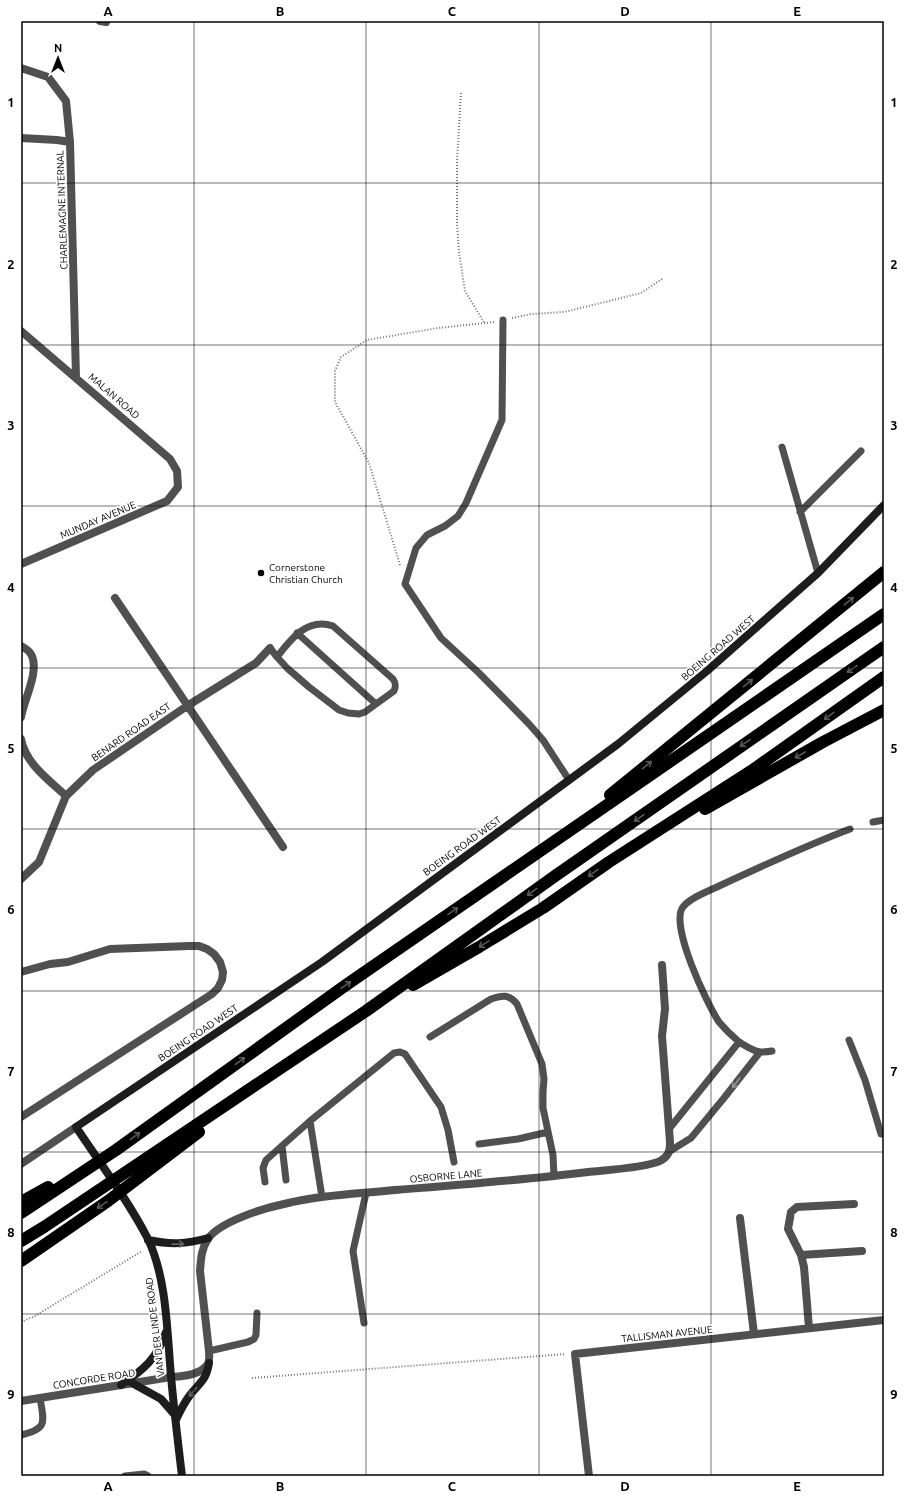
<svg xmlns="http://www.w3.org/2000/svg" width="905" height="1497" viewBox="0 0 905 1497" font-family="Ubuntu,sans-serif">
<rect width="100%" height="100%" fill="#fff"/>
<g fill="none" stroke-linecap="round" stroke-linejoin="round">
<!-- path -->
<path stroke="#727272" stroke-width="2" stroke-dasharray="1 2" stroke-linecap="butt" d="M 461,93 L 457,161 L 457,224 L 459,252 L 465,291 L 485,324
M 512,318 L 532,314 L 564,312 L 605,302 L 641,293 L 662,279
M 400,565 L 369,463 L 335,402 L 335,371 L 341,357 L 367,340 L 438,328 L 494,322
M 21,1322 L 35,1316 L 142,1251
M 252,1378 L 566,1354"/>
<!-- service -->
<path stroke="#505050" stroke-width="7" d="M 503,320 L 502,420 L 466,503 L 458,516 L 445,526 L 427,535 L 416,548 L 405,584 L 441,638 L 479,673 L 529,724 L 543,740 L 569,780
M 782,447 L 818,573
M 800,512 L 861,451
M 297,633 L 376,704
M 270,648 L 277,657 L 287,668 L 309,687 L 339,710 L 348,713 L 359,714 L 365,712 L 394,691 C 396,686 396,683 393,679 L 333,626 C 307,617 290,640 277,657
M 873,822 L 884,820
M 430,1037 L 491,999 C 502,995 509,994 517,1004 L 542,1064 L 544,1079 L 543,1092 L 543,1108 L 553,1155 L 554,1176
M 849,1040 L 865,1080 L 881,1134 L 884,1134
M 772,1051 C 768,1052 764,1052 760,1052 C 754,1051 743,1045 738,1041 C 732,1036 724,1028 719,1022 C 707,1004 669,924 683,907 C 689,898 709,891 719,886 C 762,866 805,846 850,829
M 310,1121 L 394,1053 L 400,1052 L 405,1054 L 441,1107 L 448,1130 L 454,1162
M 669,1129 L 739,1042
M 479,1144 L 518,1139 L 548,1132
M 282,1146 L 286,1180
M 670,1151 L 691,1138 L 724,1098 L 760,1052
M 265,1182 L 263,1168 L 266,1160 L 310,1121 L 322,1197
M 364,1323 L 353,1251 L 366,1193
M 209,1351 L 248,1342 L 254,1339 L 256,1335 L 257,1313
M 21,1435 C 48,1429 44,1422 40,1398
M 125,1476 L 144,1474 L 148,1476"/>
<!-- minor -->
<path stroke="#505050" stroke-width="8" d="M 100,21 L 106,22
M 21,68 L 48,77 L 66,101 L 70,142 L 76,377
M 21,138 L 57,140 L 70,142
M 21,331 L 170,459 L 177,471 L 178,487 L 167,501 L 21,564
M 115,598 L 283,847
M 21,646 C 25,648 30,651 32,656 C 39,672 24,700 21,717
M 21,739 C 25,763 49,780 66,796
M 21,879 L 39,862 L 66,796 L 93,770 L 187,706 L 256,663 L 270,648
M 21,972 L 50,964 L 68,962 L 110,949 L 189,946 L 199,946 L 207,949 L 214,954 L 220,962 L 223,972 L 222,980 L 218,988 L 212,994 L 21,1117
M 740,1218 L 754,1334
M 801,1255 L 862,1251
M 809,1328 L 804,1267 L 801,1255 L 788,1229 L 791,1212 L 797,1207 L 854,1204
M 171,1377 C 183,1376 201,1375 208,1364 C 210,1360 209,1355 209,1351 L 200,1271 C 201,1260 201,1249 208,1239 C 219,1222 264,1208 284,1204 C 320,1195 358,1194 395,1190 C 459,1185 524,1180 588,1172 C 606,1170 645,1168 660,1161 C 669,1156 670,1151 670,1142 L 662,1036 L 665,1009 L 662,965
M 589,1476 L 575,1354 L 884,1320"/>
<!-- tertiary -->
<path stroke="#505050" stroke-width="8" d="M 21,1164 L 76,1127
M 21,1401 L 171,1377"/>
<!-- secondary -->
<path stroke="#1d1d1d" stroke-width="8" d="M 148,1240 C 171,1245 186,1244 208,1238
M 132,1383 L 161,1399 L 175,1415
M 121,1385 C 143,1370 157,1359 166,1332
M 176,1420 C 180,1411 184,1403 190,1395 C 200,1382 206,1381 209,1363
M 182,1476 C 178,1443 174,1410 171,1376 C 167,1332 167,1279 148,1239 C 128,1200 100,1163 76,1127 L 322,962 L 618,744 L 707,671 L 818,573 L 884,505"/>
<!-- motorway -->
<path stroke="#000" stroke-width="12" d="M 610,795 L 884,572
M 705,809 L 823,742 L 884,710
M 413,985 L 479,947 L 543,908 L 609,862 L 754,769 L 884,677
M 21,1202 L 48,1187
M 21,1213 L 116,1150 L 346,985 L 884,614
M 21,1241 L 44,1227 L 366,1011 L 555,876 L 884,647
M 21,1261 L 108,1201 L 199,1132"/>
</g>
<!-- one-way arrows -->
<defs><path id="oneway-shaft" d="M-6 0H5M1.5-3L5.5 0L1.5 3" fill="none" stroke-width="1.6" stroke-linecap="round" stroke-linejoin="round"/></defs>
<g stroke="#595959">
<use href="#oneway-shaft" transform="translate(849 601) rotate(-39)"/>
<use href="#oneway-shaft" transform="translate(852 669) rotate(145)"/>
<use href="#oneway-shaft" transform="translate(748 683) rotate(-39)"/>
<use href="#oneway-shaft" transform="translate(829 716) rotate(144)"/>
<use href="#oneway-shaft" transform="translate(745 743) rotate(145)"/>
<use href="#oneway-shaft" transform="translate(800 755) rotate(150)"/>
<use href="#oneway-shaft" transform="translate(647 765) rotate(-39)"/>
<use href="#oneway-shaft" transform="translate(639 818) rotate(145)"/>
<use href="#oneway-shaft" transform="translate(593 873) rotate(145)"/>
<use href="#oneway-shaft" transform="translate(532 892) rotate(144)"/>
<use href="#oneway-shaft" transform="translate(453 911) rotate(-34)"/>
<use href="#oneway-shaft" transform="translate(484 944) rotate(148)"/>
<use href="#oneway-shaft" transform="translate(346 985) rotate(-35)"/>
<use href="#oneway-shaft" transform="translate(240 1061) rotate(-36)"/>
<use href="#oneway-shaft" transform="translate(135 1136) rotate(-36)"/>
<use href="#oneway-shaft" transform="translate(102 1205) rotate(146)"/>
</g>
<use stroke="#969696" href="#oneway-shaft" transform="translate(736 1083) rotate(127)"/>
<g stroke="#616161">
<use href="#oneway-shaft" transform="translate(178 1244) rotate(-1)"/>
<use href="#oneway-shaft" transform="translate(193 1392) rotate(130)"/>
</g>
<!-- grid -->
<path fill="none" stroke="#000" stroke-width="1" stroke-opacity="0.55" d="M 194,21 L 194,1476M 366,21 L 366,1476M 539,21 L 539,1476M 711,21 L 711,1476M 21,183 L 884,183M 21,345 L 884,345M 21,506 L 884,506M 21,668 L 884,668M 21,829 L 884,829M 21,991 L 884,991M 21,1152 L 884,1152M 21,1314 L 884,1314"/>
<!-- markers -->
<circle fill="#000" stroke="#fff" stroke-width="1.5" cx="261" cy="573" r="4"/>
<g text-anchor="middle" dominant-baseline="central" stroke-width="3.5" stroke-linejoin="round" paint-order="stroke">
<!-- street labels -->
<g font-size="10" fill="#000" stroke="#fff">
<text transform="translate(62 210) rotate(-92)">CHARLEMAGNE INTERNAL</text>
<text transform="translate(114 396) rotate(41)">MALAN ROAD</text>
<text transform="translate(98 520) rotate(-23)">MUNDAY AVENUE</text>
<text transform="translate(718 648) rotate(-41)">BOEING ROAD WEST</text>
<text transform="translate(131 732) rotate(-35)">BENARD ROAD EAST</text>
<text transform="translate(462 846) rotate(-36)">BOEING ROAD WEST</text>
<text transform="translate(198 1033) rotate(-34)">BOEING ROAD WEST</text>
<text transform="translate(446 1176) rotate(-5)">OSBORNE LANE</text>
<text transform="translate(155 1327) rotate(-97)">VAN DER LINDE ROAD</text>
<text transform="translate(667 1334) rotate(-6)">TALLISMAN AVENUE</text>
<text transform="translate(94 1379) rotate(-9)">CONCORDE ROAD</text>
</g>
<!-- poi labels -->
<g font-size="10" fill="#000" stroke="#fff" text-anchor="start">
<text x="269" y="567">Cornerstone<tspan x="269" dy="12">Christian Church</tspan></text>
</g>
</g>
<!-- border -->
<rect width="905" height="1497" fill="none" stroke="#ffffff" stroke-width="44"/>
<!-- north arrow -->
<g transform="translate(58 58)" stroke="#ffffff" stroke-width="3" paint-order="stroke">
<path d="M0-3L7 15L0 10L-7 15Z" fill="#000000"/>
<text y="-6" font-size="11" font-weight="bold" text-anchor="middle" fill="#000000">N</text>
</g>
<rect x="22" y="22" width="861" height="1453" fill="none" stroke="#000" stroke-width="1.5"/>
<g font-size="13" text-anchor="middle" font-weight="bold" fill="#000">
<text x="108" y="16">A</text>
<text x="280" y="16">B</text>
<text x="452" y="16">C</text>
<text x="625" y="16">D</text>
<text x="797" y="16">E</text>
<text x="11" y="107">1</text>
<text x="894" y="107">1</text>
<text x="11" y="269">2</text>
<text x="894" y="269">2</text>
<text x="11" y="430">3</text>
<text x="894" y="430">3</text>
<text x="11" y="592">4</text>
<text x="894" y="592">4</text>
<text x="11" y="753">5</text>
<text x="894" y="753">5</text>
<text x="11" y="914">6</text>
<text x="894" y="914">6</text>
<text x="11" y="1076">7</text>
<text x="894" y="1076">7</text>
<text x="11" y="1237">8</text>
<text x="894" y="1237">8</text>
<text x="11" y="1399">9</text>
<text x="894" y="1399">9</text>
<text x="108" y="1491">A</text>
<text x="280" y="1491">B</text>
<text x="452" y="1491">C</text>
<text x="625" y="1491">D</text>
<text x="797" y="1491">E</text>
</g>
</svg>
